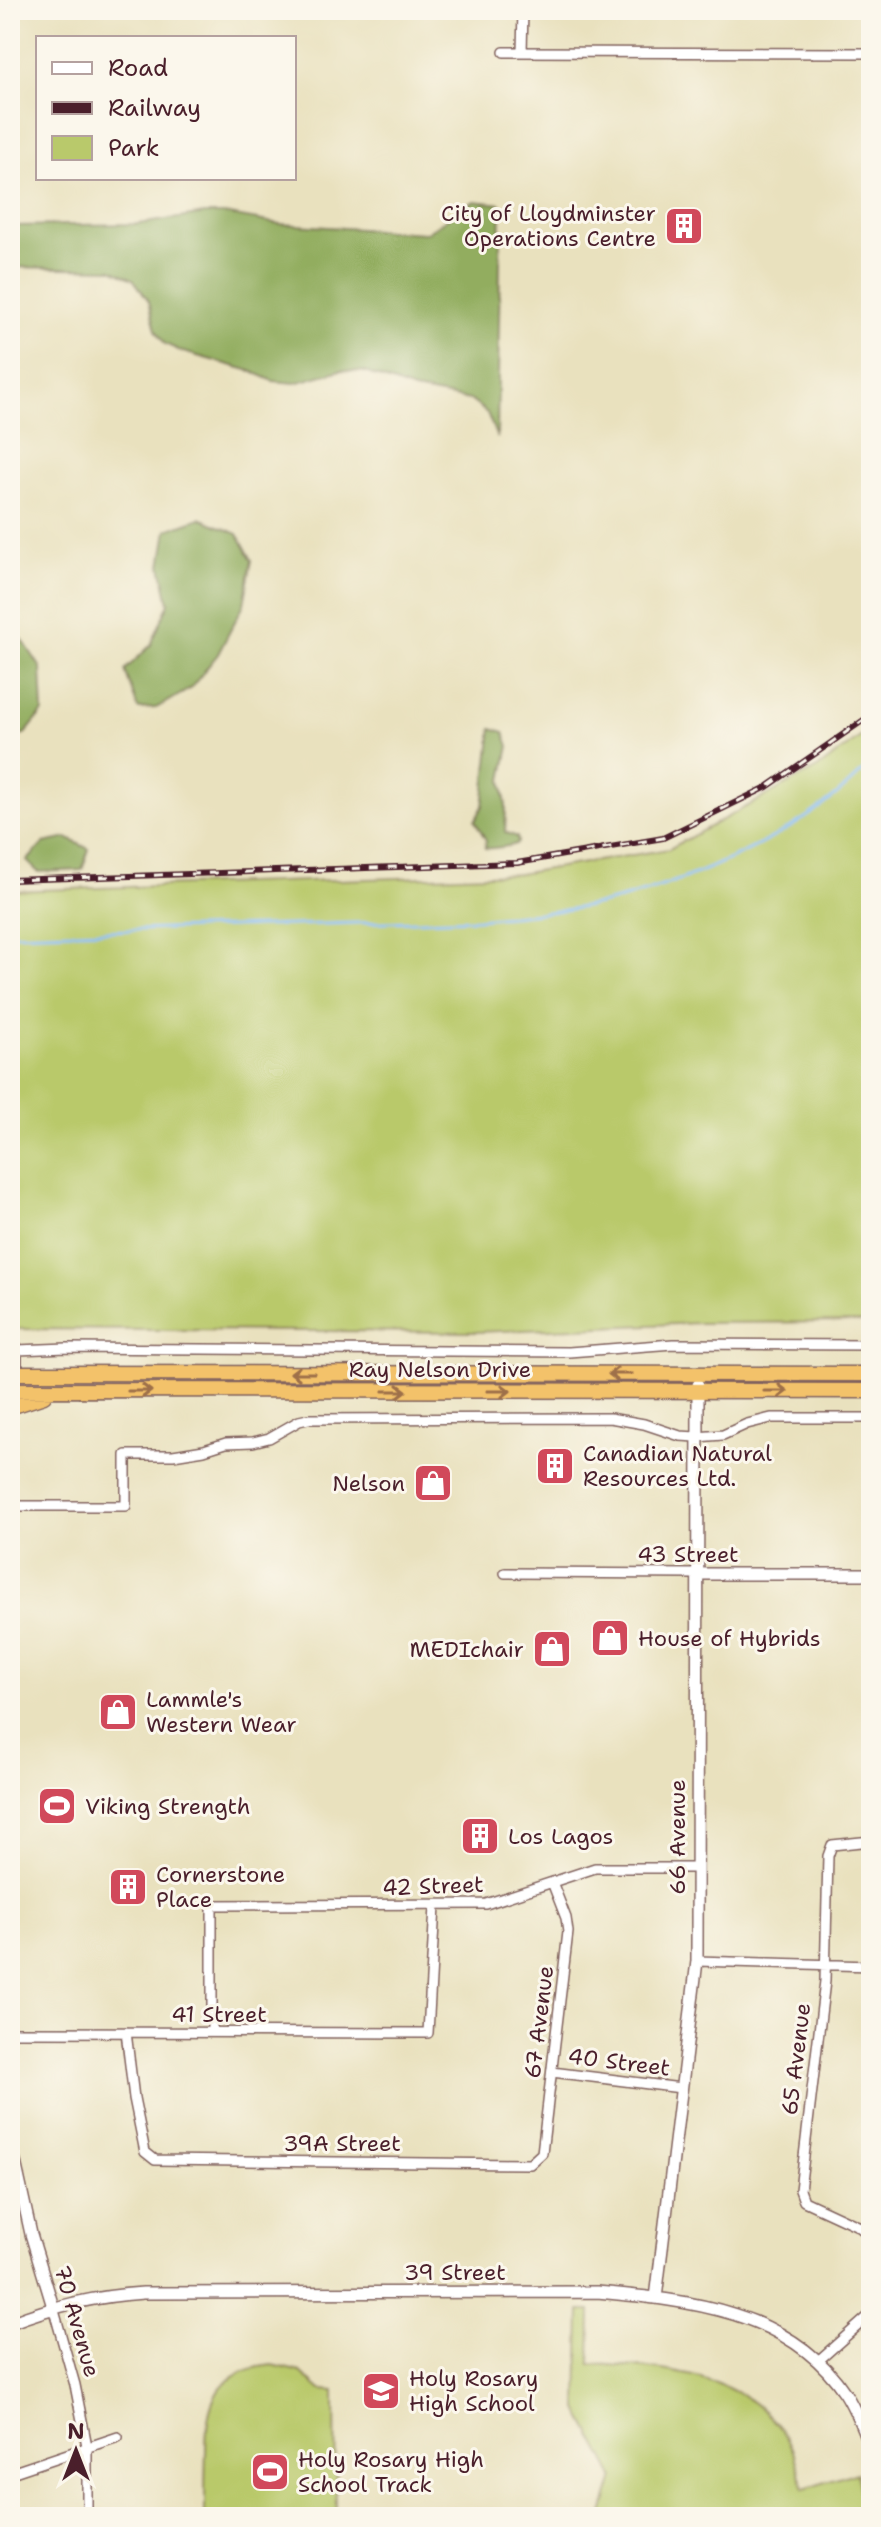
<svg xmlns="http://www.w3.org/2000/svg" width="881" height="2527" viewBox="0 0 881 2527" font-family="'Shantell Sans',sans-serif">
<rect width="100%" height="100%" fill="#fbf7ec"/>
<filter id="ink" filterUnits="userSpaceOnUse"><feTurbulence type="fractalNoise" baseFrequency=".0125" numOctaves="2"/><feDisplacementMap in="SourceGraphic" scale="16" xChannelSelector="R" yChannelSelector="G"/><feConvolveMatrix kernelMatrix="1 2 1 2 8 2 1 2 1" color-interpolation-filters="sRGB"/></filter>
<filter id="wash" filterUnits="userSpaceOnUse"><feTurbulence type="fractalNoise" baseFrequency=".006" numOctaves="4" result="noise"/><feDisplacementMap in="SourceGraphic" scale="32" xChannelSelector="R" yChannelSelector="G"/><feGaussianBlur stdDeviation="1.8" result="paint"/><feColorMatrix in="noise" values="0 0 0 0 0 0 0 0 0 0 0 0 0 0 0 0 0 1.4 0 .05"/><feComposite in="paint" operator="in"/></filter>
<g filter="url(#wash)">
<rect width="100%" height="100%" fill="#e9e1be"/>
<!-- green -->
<path fill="#b9c96b" stroke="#82744b" stroke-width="2" d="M 871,729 L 871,1322 L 701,1323 L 476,1332 L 10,1329 L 10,891 L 518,874 L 669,849 L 821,766 Z
M 580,2311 L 591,2311 L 590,2364 C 659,2367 751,2373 789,2442 C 797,2456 800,2474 804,2489 L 857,2472 L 861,2517 L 602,2517 L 614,2477 L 578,2409 Z
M 272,2365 L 301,2372 L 321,2390 L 335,2391 L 336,2517 L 205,2517 C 205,2496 205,2475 206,2453 C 206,2402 215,2371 272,2365 Z"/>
<!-- forest -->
<path fill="#92ad5f" stroke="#6e6645" stroke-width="2" d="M 474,201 L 501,204 L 497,438 L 487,413 L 470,400 L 413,390 L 365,372 L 341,370 L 295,383 L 273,381 L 251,371 L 183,352 L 165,344 L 156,330 L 149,301 L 133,279 L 112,269 L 10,267 L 10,226 L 139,224 L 205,214 L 224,214 L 280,224 L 425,233 Z
M 200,518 L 238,534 L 252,560 L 244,604 L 218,654 L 190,689 L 156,708 L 138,709 L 125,670 L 151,645 L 169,603 L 161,566 L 167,530 Z
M 10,637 L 22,639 L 41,668 L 43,712 L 26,733 L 10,740 Z
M 492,728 L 504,732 L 509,746 L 502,780 L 506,806 L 505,832 L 517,837 L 518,843 C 514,846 490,849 485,848 L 486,840 L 475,821 L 483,806 Z
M 67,838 L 89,849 L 82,870 L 38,872 L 27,861 L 44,843 Z"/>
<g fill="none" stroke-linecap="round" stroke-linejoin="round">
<!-- stream -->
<path stroke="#86bcf5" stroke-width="3" d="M 10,934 L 478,919 C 527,914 580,911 628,897 C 711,872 813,828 871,762"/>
</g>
</g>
<g filter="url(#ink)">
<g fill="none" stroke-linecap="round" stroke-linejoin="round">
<defs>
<path id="minor" d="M 504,52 L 871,53
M 522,52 L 523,10
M 17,1373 L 17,1350 L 67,1348 L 569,1352 L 673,1344 L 871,1345
M 10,1506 L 126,1506 L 126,1455 L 173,1455 L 204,1450 L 226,1443 L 253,1442 L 269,1438 L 299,1421 L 308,1419 L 610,1418 L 644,1424 L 680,1436 L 696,1437 L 723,1435 L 747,1424 L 771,1418 L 871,1418
M 505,1573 L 697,1574
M 871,1841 L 832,1845 L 828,1856 L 825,1981 L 800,2190 L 804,2201 L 858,2226 L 871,2236
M 697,1961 L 871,1966
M 212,2031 L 212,1905 L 486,1904 L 595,1868 L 696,1868
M 10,2032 L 428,2033 L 435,1906
M 126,2032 L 134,2098 L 145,2152 L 155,2160 L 530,2164 L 542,2153 L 568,1932 L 566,1918 L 552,1882
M 552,2072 L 681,2088
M 53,2307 L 75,2385 L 87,2446 L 87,2517
M 818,2361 L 871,2314
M 11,2473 L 118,2437"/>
<path id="tertiary" d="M 697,1574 L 871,1574
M 10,2139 L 31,2234 L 53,2307
M 656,2298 L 697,1961 L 698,1385
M 10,2323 C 53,2306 97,2296 143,2293 L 597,2292 C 687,2300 790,2310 845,2393 C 856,2410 863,2430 871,2449"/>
<path id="trunk" d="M 10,1373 L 871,1374
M 10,1390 L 871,1391
M 10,1407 L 44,1396"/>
</defs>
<!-- minor casing -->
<use href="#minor" stroke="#82635e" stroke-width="12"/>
<!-- tertiary casing -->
<use href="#tertiary" stroke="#82635e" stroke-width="14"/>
<!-- trunk casing -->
<use href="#trunk" stroke="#82635e" stroke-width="17"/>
<!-- minor -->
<use href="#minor" stroke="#fff" stroke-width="9"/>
<!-- tertiary -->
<use href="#tertiary" stroke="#fff" stroke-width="11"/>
<!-- trunk -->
<use href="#trunk" stroke="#f3c26a" stroke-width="14"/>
<defs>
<path id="rail" d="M 10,880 L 517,863 L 663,838 L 767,787 L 871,715"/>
</defs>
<!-- rail casing -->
<use href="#rail" stroke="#4a1f2b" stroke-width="6"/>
<!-- rail -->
<use href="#rail" stroke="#fbf7ec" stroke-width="3" stroke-dasharray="9" stroke-linecap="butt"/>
</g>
<!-- one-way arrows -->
<defs><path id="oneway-shaft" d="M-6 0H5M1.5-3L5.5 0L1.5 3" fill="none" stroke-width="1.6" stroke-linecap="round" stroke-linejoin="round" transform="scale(2)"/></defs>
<g stroke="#9e704a">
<use href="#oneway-shaft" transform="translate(302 1373) rotate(-180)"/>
<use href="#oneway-shaft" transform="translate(620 1374) rotate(-180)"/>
<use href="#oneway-shaft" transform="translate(140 1391)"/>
<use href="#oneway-shaft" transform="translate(395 1391)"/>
<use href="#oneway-shaft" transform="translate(499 1391)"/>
<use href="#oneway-shaft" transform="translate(776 1391)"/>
</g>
</g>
<!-- icons -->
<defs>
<symbol id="building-square" viewBox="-11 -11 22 22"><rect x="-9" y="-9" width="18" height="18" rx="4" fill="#d1495b" stroke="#fbf7ec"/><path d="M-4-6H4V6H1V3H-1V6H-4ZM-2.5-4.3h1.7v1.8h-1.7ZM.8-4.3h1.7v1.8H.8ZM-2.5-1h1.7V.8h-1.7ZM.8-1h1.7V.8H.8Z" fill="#fff"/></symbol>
<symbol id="shop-square" viewBox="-11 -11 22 22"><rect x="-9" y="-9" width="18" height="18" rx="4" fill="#d1495b" stroke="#fbf7ec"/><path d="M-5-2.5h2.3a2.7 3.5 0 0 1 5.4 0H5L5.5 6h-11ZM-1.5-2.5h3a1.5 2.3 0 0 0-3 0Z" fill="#fff"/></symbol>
<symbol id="stadium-square" viewBox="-11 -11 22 22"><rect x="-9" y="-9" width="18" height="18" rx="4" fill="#d1495b" stroke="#fbf7ec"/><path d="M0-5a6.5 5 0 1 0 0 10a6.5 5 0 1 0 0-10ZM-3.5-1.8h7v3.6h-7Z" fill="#fff"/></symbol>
<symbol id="school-square" viewBox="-11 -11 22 22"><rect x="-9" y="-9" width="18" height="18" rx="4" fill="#d1495b" stroke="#fbf7ec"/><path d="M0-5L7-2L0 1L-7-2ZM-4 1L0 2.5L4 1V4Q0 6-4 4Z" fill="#fff"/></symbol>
</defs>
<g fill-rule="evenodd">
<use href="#building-square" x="662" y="204" width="44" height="44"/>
<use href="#building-square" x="533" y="1444" width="44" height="44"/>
<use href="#shop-square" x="411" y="1461" width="44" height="44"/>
<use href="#shop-square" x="588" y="1616" width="44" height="44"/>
<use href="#shop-square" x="530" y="1627" width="44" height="44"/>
<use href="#shop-square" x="96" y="1690" width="44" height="44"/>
<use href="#stadium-square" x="35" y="1784" width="44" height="44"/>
<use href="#building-square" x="458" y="1814" width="44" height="44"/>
<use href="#building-square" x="106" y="1865" width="44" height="44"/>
<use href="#school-square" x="359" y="2369" width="44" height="44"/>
<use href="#stadium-square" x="248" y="2450" width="44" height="44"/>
</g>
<g text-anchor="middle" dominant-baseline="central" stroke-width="6" stroke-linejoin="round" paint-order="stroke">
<!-- poi labels -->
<g font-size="22" fill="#4a1f2b" stroke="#fbf7ec" text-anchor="start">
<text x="656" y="213" text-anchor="end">City of Lloydminster<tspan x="656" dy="25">Operations Centre</tspan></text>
<text x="583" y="1453">Canadian Natural<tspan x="583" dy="25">Resources Ltd.</tspan></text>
<text x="405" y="1483" text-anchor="end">Nelson</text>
<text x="638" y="1638">House of Hybrids</text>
<text x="524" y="1649" text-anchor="end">MEDIchair</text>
<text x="146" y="1699">Lammle's<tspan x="146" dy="25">Western Wear</tspan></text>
<text x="85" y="1806">Viking Strength</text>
<text x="508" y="1836">Los Lagos</text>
<text x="156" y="1874">Cornerstone<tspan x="156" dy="25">Place</tspan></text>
<text x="409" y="2378">Holy Rosary<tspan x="409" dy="25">High School</tspan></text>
<text x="298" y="2459">Holy Rosary High<tspan x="298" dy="25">School Track</tspan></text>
</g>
<!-- street labels -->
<g font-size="22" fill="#4a1f2b" stroke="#fbf7ec">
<text x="440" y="1369">Ray Nelson Drive</text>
<text x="688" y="1554">43 Street</text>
<text transform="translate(677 1837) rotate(-90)">66 Avenue</text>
<text transform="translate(433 1886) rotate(-2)">42 Street</text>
<text x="219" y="2014">41 Street</text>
<text transform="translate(539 2022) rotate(-83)">67 Avenue</text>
<text transform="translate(796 2059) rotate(-83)">65 Avenue</text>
<text transform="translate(619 2062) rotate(7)">40 Street</text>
<text x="342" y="2143">39A Street</text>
<text x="455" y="2272">39 Street</text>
<text transform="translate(77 2321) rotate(74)">70 Avenue</text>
</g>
</g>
<!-- margin -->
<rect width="881" height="2527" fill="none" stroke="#fbf7ec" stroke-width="40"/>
<!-- legend -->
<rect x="36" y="36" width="260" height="144" fill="#fbf7ec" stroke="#b4a19f" stroke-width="2"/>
<rect x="52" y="62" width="40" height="12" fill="#ffffff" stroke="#b4a19f" stroke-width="2"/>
<text x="108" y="76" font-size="24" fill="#4a1f2b">Road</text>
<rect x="52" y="102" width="40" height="12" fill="#4a1f2b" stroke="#b4a19f" stroke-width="2"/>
<text x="108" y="116" font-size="24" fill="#4a1f2b">Railway</text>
<rect x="52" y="136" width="40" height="24" fill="#b9c96b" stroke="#b4a19f" stroke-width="2"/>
<text x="108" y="156" font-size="24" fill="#4a1f2b">Park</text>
<!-- north arrow -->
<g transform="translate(76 2451)" stroke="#fbf7ec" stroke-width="6" paint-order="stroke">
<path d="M0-6L14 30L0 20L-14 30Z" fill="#4a1f2b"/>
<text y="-12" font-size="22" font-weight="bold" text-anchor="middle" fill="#4a1f2b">N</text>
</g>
</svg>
